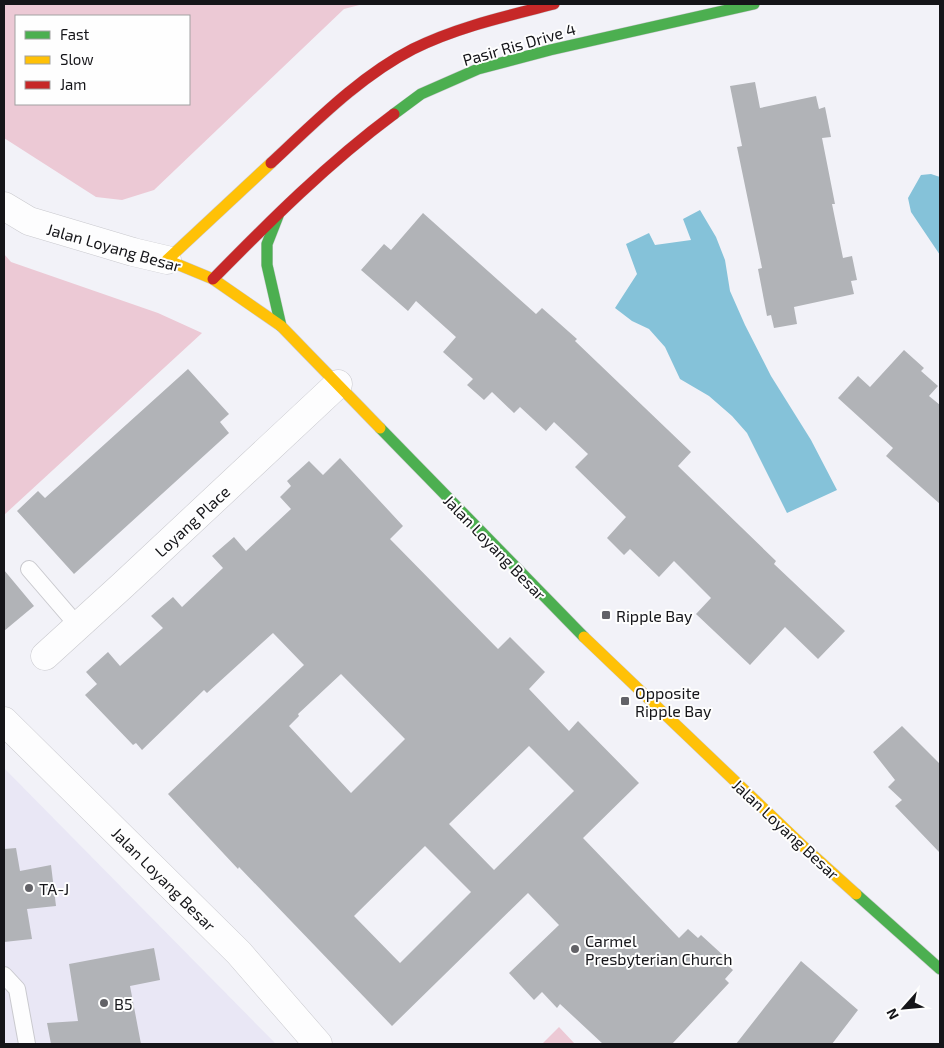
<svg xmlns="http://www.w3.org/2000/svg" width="944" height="1048" viewBox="0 0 944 1048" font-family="'Exo 2',sans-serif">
<rect width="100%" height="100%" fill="#f2f2f8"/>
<!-- built -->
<path fill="#e9e7f5" d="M 4,768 L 276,1044 L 4,1044 Z"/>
<!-- green -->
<path fill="#ecc9d5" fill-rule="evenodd" d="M 4,4 L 363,4 L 344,9 L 154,190 L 122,200 L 96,197 L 4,138 ZM 189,16 L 189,104 L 16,104 L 16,16 Z
M 4,254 L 11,262 L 158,313 L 202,333 L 4,515 Z
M 559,1027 L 575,1044 L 542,1044 Z"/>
<!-- water -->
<path fill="#85c2d9" d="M 931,174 L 940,177 L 940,255 L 911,212 L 908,198 L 921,175 Z
M 700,210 L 716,237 L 725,260 L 730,291 L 745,325 L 771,376 L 811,440 L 837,490 L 787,513 L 747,433 L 732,416 L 709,396 L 680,379 L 665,347 L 649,329 L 632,321 L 615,308 L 637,274 L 626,244 L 649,233 L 655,245 L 691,240 L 683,219 Z"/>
<!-- building -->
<path fill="#b1b3b7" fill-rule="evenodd" d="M 755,82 L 760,108 L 816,96 L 819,109 L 825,107 L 831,137 L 822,138 L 835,204 L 832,204 L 843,258 L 852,256 L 857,280 L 851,281 L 854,294 L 794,307 L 797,324 L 774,328 L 771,315 L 767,316 L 758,269 L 762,268 L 737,147 L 742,146 L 730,86 Z
M 423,213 L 536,314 L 542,308 L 577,339 L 575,341 L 691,452 L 678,466 L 776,561 L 774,564 L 845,631 L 818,659 L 785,627 L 750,665 L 696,614 L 711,598 L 674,561 L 659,577 L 630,549 L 624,555 L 607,538 L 626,517 L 575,467 L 588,454 L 554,422 L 546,431 L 520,407 L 514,413 L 492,392 L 484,400 L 467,385 L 473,379 L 443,352 L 456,337 L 416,301 L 408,311 L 361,270 L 384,244 L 391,250 Z
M 904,350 L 924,368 L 921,371 L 938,386 L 929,396 L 940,405 L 940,504 L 886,456 L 893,448 L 838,398 L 858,376 L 870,387 Z
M 188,369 L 229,414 L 220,422 L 229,433 L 74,574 L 17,511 L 38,491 L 45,498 Z
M 340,458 L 403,526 L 390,539 L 498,649 L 510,637 L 545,672 L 529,689 L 569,731 L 578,721 L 639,783 L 583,838 L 679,938 L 688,929 L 698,938 L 701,935 L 725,957 L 722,960 L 733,970 L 725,979 L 729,983 L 672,1044 L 603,1044 L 560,1004 L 557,1008 L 542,992 L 534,1000 L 509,973 L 559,925 L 528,893 L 392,1026 L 239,867 L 238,869 L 168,794 L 304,665 L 273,633 L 207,693 L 204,690 L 142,750 L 136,743 L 133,745 L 85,695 L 97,684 L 86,672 L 108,652 L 120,666 L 163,628 L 151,616 L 173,597 L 182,607 L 223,568 L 212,556 L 234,537 L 246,551 L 291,509 L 280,497 L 291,486 L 287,481 L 309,461 L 323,475 ZM 341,674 L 405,739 L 351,793 L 289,726 L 299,716 L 298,714 ZM 529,746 L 574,791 L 494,870 L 449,824 ZM 425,846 L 471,892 L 400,963 L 354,916 Z
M 4,570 L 34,606 L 4,631 Z
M 902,726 L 940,764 L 940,853 L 895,806 L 902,800 L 888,787 L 895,780 L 873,752 Z
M 16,848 L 20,871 L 51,865 L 56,906 L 27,909 L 32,939 L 4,942 L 4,849 Z
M 154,948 L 160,980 L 130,986 L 141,1044 L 51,1044 L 47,1023 L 78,1021 L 69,964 Z
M 801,961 L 858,1010 L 832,1044 L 736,1044 Z"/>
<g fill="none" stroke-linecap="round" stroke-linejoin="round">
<defs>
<path id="lane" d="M 29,569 L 78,626
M 4,975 L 17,989 L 27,1044"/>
<path id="street" d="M 4,206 L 29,221 L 133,252 L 167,260
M 45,656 L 123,585 L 338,384
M 4,721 L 239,953 L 318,1044"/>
<path id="fast" d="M 394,114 L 421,94 L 478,69 L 550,50 L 754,4
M 278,216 L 267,244 L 267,265 L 281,326
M 380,428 L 584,637
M 856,894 L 940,969"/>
<path id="slow" d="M 271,163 L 167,260 L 213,279 L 281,326 L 380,428
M 584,637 L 805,848 L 856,894"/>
<path id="jam" d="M 271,163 C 314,123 360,76 413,49 C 457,27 507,16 554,4
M 213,279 C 270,221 328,163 394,114"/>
</defs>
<!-- lane casing -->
<use href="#lane" stroke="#c9c9ce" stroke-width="18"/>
<!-- street casing -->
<use href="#street" stroke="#c9c9ce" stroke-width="29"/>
<!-- fast casing -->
<use href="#fast" stroke="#c9c9ce" stroke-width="12"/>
<!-- slow casing -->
<use href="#slow" stroke="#c9c9ce" stroke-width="12"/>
<!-- jam casing -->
<use href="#jam" stroke="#c9c9ce" stroke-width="12"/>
<!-- lane -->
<use href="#lane" stroke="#fdfdfe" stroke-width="16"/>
<!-- street -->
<use href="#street" stroke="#fdfdfe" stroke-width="28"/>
<!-- fast -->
<use href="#fast" stroke="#4caf50" stroke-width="11"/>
<!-- slow -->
<use href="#slow" stroke="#ffc107" stroke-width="11"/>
<!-- jam -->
<use href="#jam" stroke="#c62828" stroke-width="11"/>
</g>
<!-- markers -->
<g fill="#626267" stroke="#fefefe" stroke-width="2">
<rect x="601" y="610" width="10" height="10" rx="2.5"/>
<rect x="620" y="696" width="10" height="10" rx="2.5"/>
<circle cx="29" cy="888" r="5"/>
<circle cx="575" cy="949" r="5"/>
<circle cx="104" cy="1003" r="5"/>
</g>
<g text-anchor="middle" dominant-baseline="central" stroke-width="4" stroke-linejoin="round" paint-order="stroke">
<!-- street labels -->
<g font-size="16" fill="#151519" stroke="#fefefe">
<text transform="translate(519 44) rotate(-16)">Pasir Ris Drive 4</text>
<text transform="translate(114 247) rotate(16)">Jalan Loyang Besar</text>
<text transform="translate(192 521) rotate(-43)">Loyang Place</text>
<text transform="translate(495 547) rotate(46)">Jalan Loyang Besar</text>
<text transform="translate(786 829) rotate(43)">Jalan Loyang Besar</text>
<text transform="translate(164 879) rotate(45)">Jalan Loyang Besar</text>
</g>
<!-- poi labels -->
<g font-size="16" fill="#151519" stroke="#fefefe" text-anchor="start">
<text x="616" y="615">Ripple Bay</text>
<text x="635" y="692">Opposite<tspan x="635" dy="18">Ripple Bay</tspan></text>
<text x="39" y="888">TA-J</text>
<text x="585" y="940">Carmel<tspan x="585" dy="18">Presbyterian Church</tspan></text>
<text x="114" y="1003">B5</text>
</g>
</g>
<!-- border -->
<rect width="944" height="1048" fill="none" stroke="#151519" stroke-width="10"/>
<!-- legend -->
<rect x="15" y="15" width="175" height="90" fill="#fefefe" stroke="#a1a1a2"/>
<rect x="25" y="31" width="25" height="8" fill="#4caf50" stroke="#a1a1a2"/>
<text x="60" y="40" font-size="15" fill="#151519">Fast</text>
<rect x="25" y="56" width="25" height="8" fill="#ffc107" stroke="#a1a1a2"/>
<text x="60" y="65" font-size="15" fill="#151519">Slow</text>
<rect x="25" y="81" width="25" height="8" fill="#c62828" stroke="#a1a1a2"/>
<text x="60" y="90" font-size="15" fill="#151519">Jam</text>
<!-- north arrow -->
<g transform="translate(904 1008) rotate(243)" stroke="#fefefe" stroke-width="4" paint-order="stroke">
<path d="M0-4L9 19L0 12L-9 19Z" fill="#151519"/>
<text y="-8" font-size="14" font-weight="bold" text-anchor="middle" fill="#151519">N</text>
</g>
</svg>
